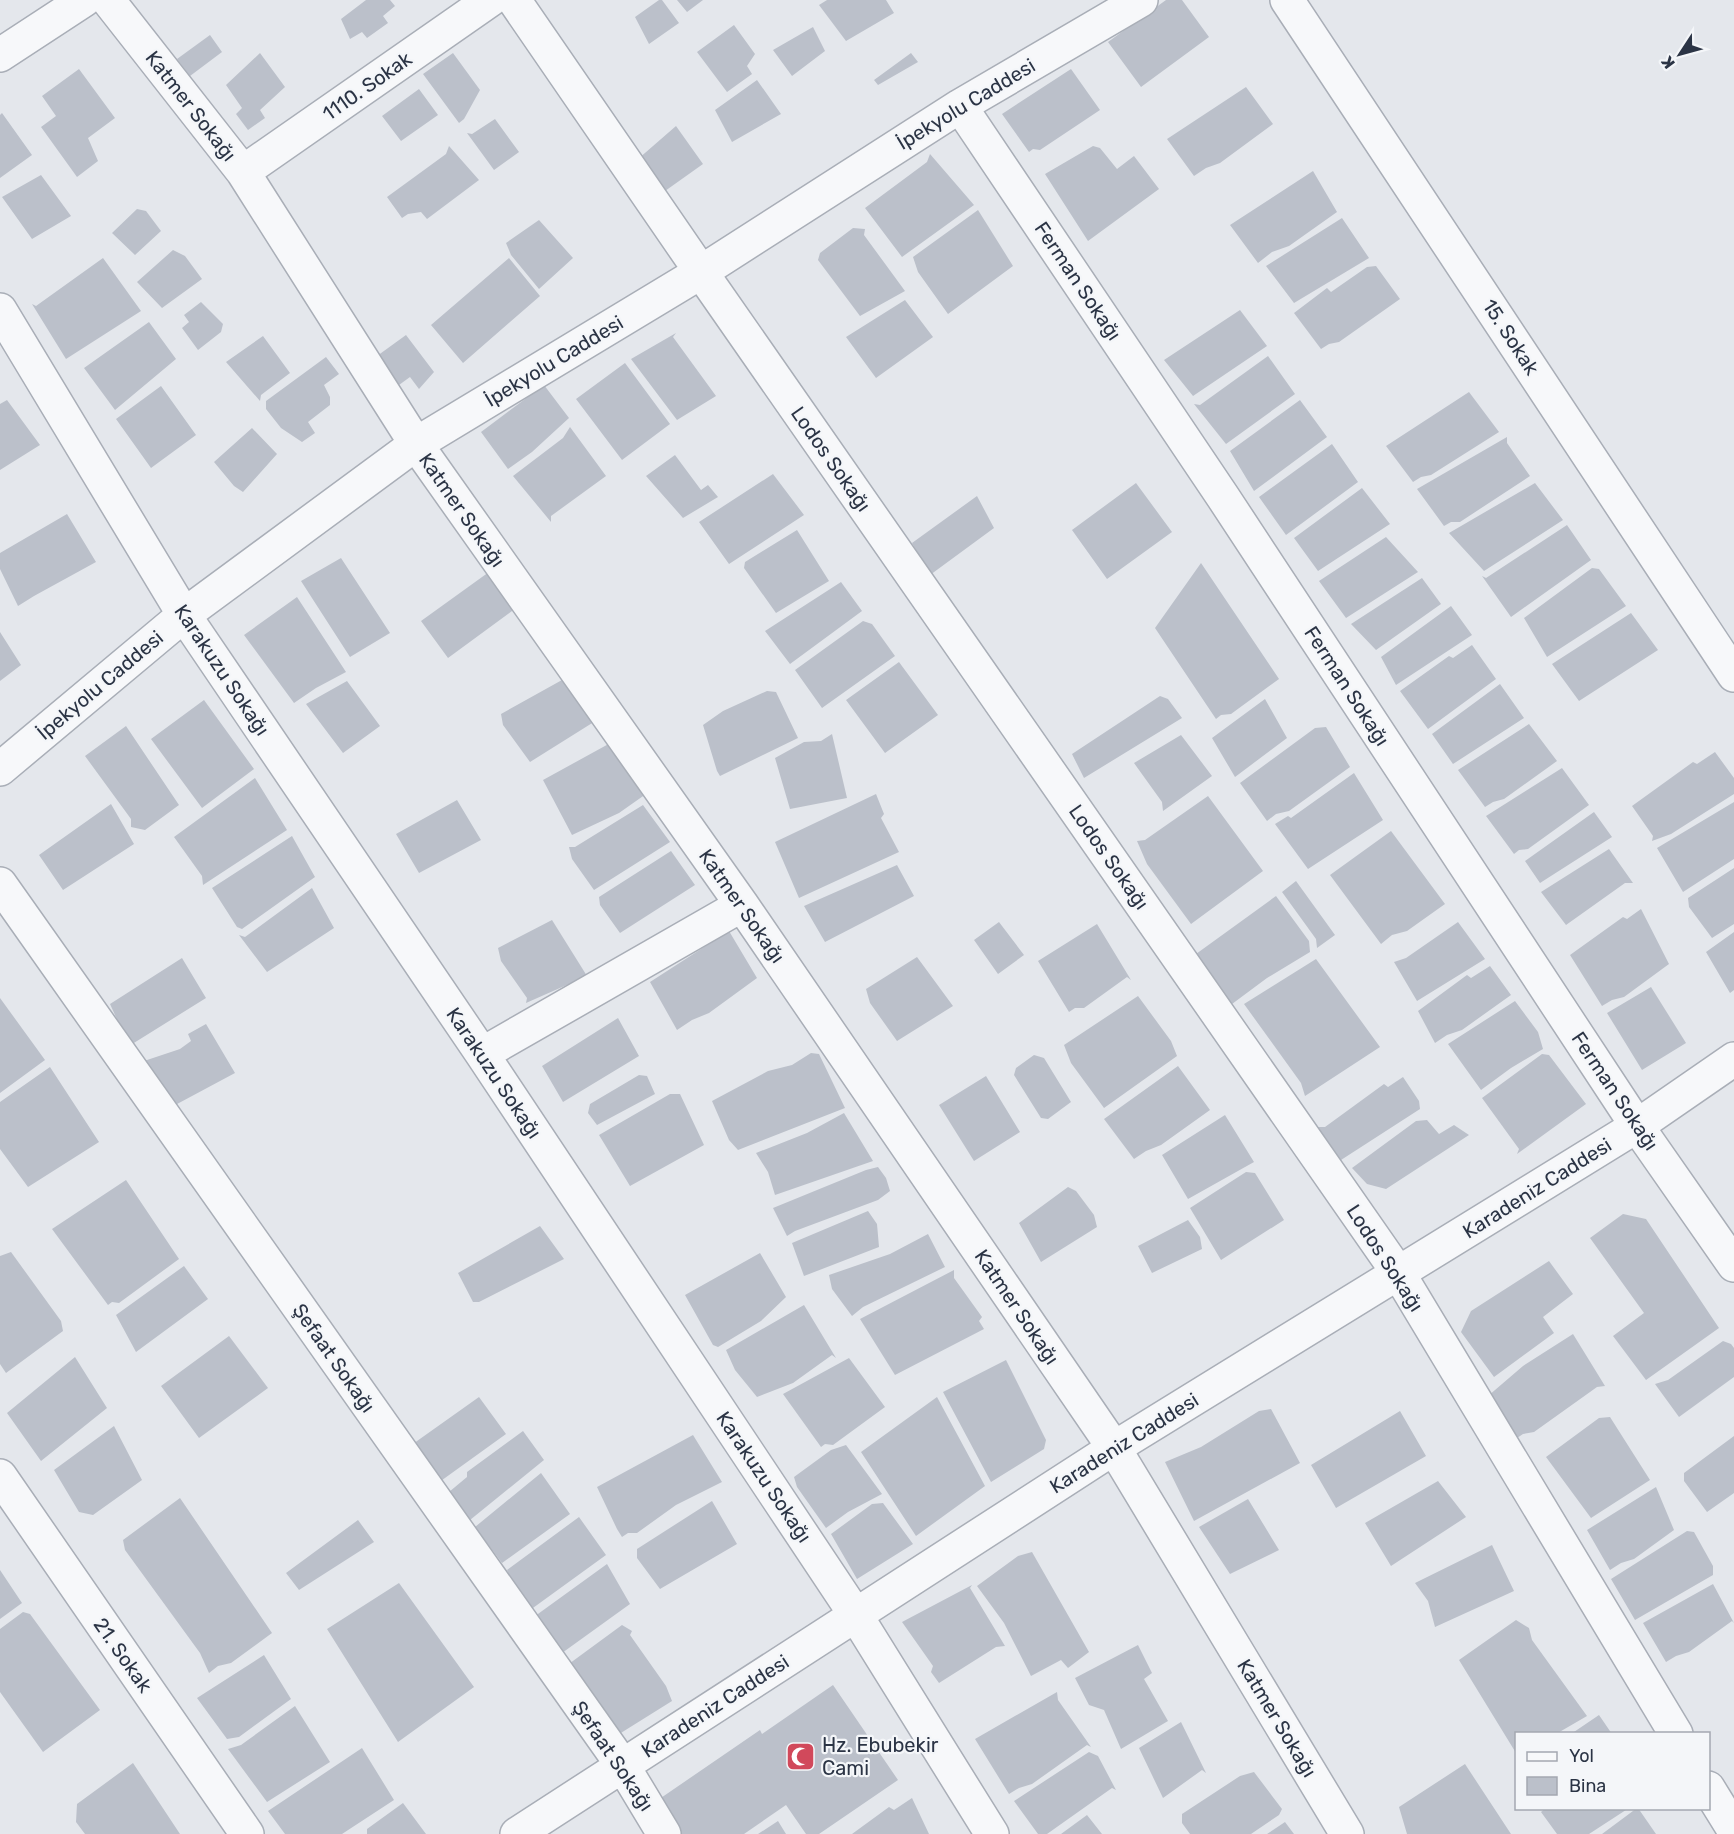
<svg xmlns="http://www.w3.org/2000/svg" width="1734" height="1834" viewBox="0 0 1734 1834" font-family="Rubik,sans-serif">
<rect width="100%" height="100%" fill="#e4e7ec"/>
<!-- building -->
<path fill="#bbc0ca" d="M 366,0 L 390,0 L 395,6 L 383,16 L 388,23 L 367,38 L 362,32 L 350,39 L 341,19 Z
M 659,0 L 662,0 L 679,23 L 649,44 L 635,17 Z
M 677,0 L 703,0 L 687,12 Z
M 827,0 L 886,0 L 894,13 L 846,41 L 819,5 Z
M 1166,0 L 1182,0 L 1209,37 L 1141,87 L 1108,42 Z
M 734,25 L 755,54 L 747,66 L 752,74 L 727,92 L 697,52 Z
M 813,27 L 825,51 L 792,76 L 773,50 Z
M 210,35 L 222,52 L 190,76 L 177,59 Z
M 260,53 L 285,87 L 260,110 L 265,118 L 248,130 L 236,114 L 242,108 L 226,85 Z
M 453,53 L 480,90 L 464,119 L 459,123 L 423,74 Z
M 911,53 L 918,62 L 878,85 L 874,80 Z
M 79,69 L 115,118 L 88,138 L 98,161 L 77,177 L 41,127 L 56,116 L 42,96 Z
M 1071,69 L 1100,110 L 1040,150 L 1033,149 L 1029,152 L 1002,114 Z
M 757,80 L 781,114 L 732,142 L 715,110 Z
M 1246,87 L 1273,124 L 1220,163 L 1206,168 L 1194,176 L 1167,139 Z
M 419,89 L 438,115 L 401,141 L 382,116 Z
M 2,113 L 32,155 L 0,178 L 0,115 Z
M 495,119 L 519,152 L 494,170 L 467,133 L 472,134 Z
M 676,126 L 703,164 L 658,196 L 630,166 Z
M 449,146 L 479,180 L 427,219 L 421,212 L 408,214 L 402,218 L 387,197 L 446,154 Z
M 1093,146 L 1100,148 L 1117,169 L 1134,156 L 1159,189 L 1088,241 L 1045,174 Z
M 930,154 L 974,205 L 902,257 L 865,208 L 927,162 Z
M 1313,171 L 1337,212 L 1289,246 L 1272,252 L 1258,263 L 1230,225 Z
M 41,175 L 71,216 L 32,239 L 2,197 Z
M 137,209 L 146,211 L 161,231 L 135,255 L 112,233 Z
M 978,210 L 1013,266 L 948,314 L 918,272 L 913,257 Z
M 1342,218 L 1369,258 L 1294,303 L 1266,266 Z
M 539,220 L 573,258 L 539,289 L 511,255 L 506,243 Z
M 853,228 L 865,229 L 864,235 L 905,291 L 860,316 L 818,260 L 820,253 Z
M 173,250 L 185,256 L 202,279 L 162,308 L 137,282 Z
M 103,258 L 141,311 L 66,359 L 32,304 L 36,306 Z
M 509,258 L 540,296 L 463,363 L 431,325 Z
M 1376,266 L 1400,299 L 1339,342 L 1329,344 L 1321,349 L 1294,313 L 1327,288 L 1331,292 L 1367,267 Z
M 905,300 L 933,337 L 876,378 L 846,337 Z
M 201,302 L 223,324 L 221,332 L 198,350 L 182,328 L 189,322 L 184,315 Z
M 1240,310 L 1267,346 L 1193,396 L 1164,360 Z
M 149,322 L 176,359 L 115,410 L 84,368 Z
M 676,333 L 673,337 L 716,396 L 677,420 L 631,359 Z
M 406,335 L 434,372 L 419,389 L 410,377 L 399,385 L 377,356 Z
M 263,336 L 290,373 L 261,395 L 260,401 L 226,362 Z
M 1268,356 L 1295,394 L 1226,444 L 1194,404 L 1200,405 Z
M 326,357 L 339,374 L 324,385 L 330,397 L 330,405 L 308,422 L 315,433 L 302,442 L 281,428 L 266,409 L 266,401 Z
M 625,363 L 670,424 L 622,460 L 576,399 Z
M 544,385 L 569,418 L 532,452 L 508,469 L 481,432 Z
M 161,386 L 196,435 L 151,468 L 116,419 Z
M 1469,392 L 1499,432 L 1431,475 L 1421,477 L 1413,482 L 1386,446 Z
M 7,400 L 40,445 L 0,470 L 0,404 Z
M 1300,400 L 1327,437 L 1254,491 L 1230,451 Z
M 570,427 L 606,476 L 551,516 L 551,522 L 513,476 L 563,438 Z
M 252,428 L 277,454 L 243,492 L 234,486 L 214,462 Z
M 1507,437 L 1507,443 L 1530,476 L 1460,522 L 1451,522 L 1444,526 L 1417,489 Z
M 1332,444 L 1358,482 L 1286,535 L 1259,497 Z
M 675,455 L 701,490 L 708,485 L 718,497 L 683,518 L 646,476 Z
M 773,474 L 804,515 L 729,564 L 699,522 Z
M 1136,483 L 1172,532 L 1107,579 L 1072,530 Z
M 1535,483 L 1563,520 L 1484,571 L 1449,533 Z
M 1362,488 L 1390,524 L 1318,571 L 1294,538 Z
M 977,496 L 994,528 L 930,575 L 912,543 Z
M 67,514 L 96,562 L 34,596 L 18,606 L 0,569 L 0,553 Z
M 1567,525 L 1591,560 L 1511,617 L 1482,576 L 1486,578 Z
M 797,530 L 829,581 L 776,613 L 744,568 L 745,562 Z
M 1386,537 L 1418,572 L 1346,618 L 1319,581 Z
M 341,558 L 390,633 L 350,657 L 301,581 Z
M 1201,563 L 1279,679 L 1231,714 L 1221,715 L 1216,719 L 1155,628 Z
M 1592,568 L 1599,569 L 1626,606 L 1547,657 L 1524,618 Z
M 489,572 L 516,608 L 448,658 L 421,621 Z
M 1422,578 L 1441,604 L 1376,650 L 1351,624 Z
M 841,582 L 862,611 L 790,664 L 765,631 Z
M 297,597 L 346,672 L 316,688 L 294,703 L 244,635 Z
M 1451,606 L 1472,635 L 1396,685 L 1381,657 Z
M 1631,613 L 1658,650 L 1579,701 L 1552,664 Z
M 863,621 L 872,624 L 895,656 L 822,708 L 795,670 Z
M 0,632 L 21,665 L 0,681 Z
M 1472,645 L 1496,679 L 1428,729 L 1400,691 L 1449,656 L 1453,658 Z
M 899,662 L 938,715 L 885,753 L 846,700 Z
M 571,675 L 597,720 L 530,762 L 503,725 L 501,714 Z
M 347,681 L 380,726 L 343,753 L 306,704 Z
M 1500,684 L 1524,718 L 1453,764 L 1432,734 Z
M 767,691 L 776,692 L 798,738 L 720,776 L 717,771 L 703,725 L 723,711 Z
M 1160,696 L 1168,699 L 1182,718 L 1084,778 L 1072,754 Z
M 1265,699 L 1287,738 L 1235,777 L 1212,738 Z
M 204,700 L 254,769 L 202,808 L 151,739 Z
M 1529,724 L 1557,761 L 1504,799 L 1493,802 L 1485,807 L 1458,770 Z
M 126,726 L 179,805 L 145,830 L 131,827 L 131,819 L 85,756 Z
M 1326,727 L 1350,767 L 1289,811 L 1276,814 L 1267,821 L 1240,783 L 1315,728 Z
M 832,734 L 847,798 L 790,809 L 775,758 L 804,742 L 821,741 Z
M 1181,735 L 1212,776 L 1163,811 L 1162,802 L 1134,763 Z
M 614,741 L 646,794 L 619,813 L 572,835 L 543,780 Z
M 1715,752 L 1734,778 L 1734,794 L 1671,834 L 1652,841 L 1653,836 L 1632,806 L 1693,762 L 1697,764 Z
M 1562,768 L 1589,805 L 1528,849 L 1519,850 L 1514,854 L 1486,816 Z
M 1354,773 L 1383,820 L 1308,869 L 1275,824 L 1288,816 L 1291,818 Z
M 255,778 L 287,830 L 203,885 L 202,876 L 174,837 Z
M 876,794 L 884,814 L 881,818 L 899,852 L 799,898 L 775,842 Z
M 1208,796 L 1263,871 L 1191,924 L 1147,864 L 1137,841 L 1145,840 Z
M 457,800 L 481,840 L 419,873 L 396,834 Z
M 1734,802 L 1734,859 L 1683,892 L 1657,848 Z
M 111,804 L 134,844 L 63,890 L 39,855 Z
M 643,805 L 670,842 L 594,890 L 572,859 L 569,847 L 575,847 Z
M 1594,812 L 1612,837 L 1540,883 L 1525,861 Z
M 1391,831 L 1445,904 L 1407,931 L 1392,935 L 1381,944 L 1330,875 Z
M 292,836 L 315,877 L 242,929 L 237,927 L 212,888 Z
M 1609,849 L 1633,883 L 1625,883 L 1566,925 L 1541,892 Z
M 671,851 L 695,885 L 620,933 L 600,905 L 599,897 Z
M 897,865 L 914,896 L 825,942 L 804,906 Z
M 1734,868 L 1734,924 L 1712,938 L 1689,907 L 1688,898 Z
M 1296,881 L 1335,935 L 1317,948 L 1316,939 L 1282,892 Z
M 312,888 L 334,928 L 267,972 L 239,935 L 245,937 Z
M 1276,896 L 1309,941 L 1310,952 L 1267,978 L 1232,1004 L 1196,954 Z
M 1641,909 L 1669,964 L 1624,997 L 1612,1000 L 1602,1006 L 1570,955 L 1623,917 L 1627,919 Z
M 552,920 L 587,976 L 526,1003 L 527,998 L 501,961 L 498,948 Z
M 999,922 L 1024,955 L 998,974 L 974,940 Z
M 1458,922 L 1485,959 L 1417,1001 L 1394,962 L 1406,958 Z
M 1097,924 L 1131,980 L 1127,977 L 1084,1008 L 1075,1008 L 1069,1012 L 1038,961 Z
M 729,931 L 757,978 L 709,1013 L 692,1020 L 677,1030 L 650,982 Z
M 1734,932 L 1734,990 L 1730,993 L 1706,952 Z
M 917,957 L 953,1006 L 897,1041 L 870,1003 L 866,989 Z
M 182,958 L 206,998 L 129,1046 L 110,1004 Z
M 1316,959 L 1380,1047 L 1305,1096 L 1301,1083 L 1244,1004 Z
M 1490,966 L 1511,995 L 1462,1030 L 1447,1035 L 1435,1043 L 1418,1011 L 1467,975 L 1471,978 Z
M 1651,987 L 1686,1043 L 1642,1070 L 1607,1013 Z
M 1138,996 L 1171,1041 L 1177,1056 L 1104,1108 L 1071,1063 L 1064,1045 Z
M 0,998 L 45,1060 L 0,1093 Z
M 1515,1001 L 1538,1032 L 1543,1049 L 1511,1068 L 1481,1090 L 1448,1044 Z
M 618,1018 L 639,1056 L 563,1102 L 542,1066 Z
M 206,1024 L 235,1073 L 164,1111 L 141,1062 L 180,1049 L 191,1041 L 188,1034 Z
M 811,1053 L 819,1054 L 845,1108 L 738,1150 L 729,1140 L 712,1101 L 768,1071 L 792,1065 Z
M 1542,1054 L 1549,1055 L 1586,1104 L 1517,1154 L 1519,1149 L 1482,1098 Z
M 1034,1055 L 1044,1058 L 1071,1102 L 1048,1119 L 1041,1118 L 1014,1075 L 1016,1068 Z
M 1178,1066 L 1210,1110 L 1161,1145 L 1146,1151 L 1134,1159 L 1104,1119 Z
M 50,1067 L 99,1142 L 28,1187 L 0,1149 L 0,1102 Z
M 639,1075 L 647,1076 L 655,1094 L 597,1125 L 588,1113 L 590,1104 Z
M 986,1076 L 1020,1132 L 974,1161 L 939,1105 Z
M 1403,1077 L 1419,1101 L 1420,1109 L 1341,1160 L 1317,1127 L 1325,1127 L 1384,1084 L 1388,1087 Z
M 670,1094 L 680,1094 L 704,1145 L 630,1186 L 599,1135 Z
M 844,1113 L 873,1161 L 775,1195 L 768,1172 L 756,1153 L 807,1133 Z
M 1225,1115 L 1254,1162 L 1188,1199 L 1162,1155 Z
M 1427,1120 L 1439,1134 L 1454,1125 L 1469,1135 L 1386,1189 L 1367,1184 L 1352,1168 L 1416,1121 Z
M 878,1167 L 886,1178 L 890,1191 L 878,1200 L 795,1231 L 787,1236 L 773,1208 L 866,1170 Z
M 1246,1172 L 1255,1173 L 1284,1220 L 1221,1260 L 1190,1208 Z
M 126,1180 L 179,1259 L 119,1303 L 112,1302 L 108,1305 L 52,1229 Z
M 1068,1187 L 1076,1191 L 1094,1215 L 1097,1227 L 1041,1262 L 1019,1223 Z
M 868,1211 L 877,1224 L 879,1247 L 804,1276 L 792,1243 Z
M 1623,1214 L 1646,1219 L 1719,1328 L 1646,1380 L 1613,1336 L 1644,1313 L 1590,1238 Z
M 1188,1220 L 1200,1237 L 1202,1249 L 1152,1273 L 1138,1246 Z
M 540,1226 L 564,1259 L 479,1302 L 473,1302 L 458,1273 Z
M 928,1234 L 945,1267 L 863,1307 L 852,1316 L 832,1289 L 829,1275 L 890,1254 Z
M 11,1252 L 61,1321 L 63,1331 L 6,1373 L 0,1364 L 0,1256 Z
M 760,1253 L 786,1297 L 761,1321 L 718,1347 L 713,1345 L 685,1295 Z
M 1549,1261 L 1573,1294 L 1543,1317 L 1554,1333 L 1494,1377 L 1461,1332 L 1471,1311 Z
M 184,1266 L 208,1299 L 136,1352 L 116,1315 Z
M 954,1270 L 954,1278 L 982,1317 L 979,1321 L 984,1329 L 895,1375 L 860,1319 Z
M 804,1305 L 836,1358 L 832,1355 L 793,1383 L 757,1397 L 735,1370 L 726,1350 Z
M 1573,1334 L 1605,1386 L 1597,1387 L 1534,1432 L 1523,1434 L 1514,1440 L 1488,1396 L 1523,1366 Z
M 229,1336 L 268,1388 L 199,1438 L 161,1386 Z
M 1723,1341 L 1731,1344 L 1734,1348 L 1734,1377 L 1679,1417 L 1655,1384 L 1668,1380 Z
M 75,1357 L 107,1408 L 41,1461 L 7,1413 Z
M 849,1358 L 885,1407 L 833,1445 L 825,1444 L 821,1447 L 783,1394 Z
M 1006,1360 L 1046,1440 L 1044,1449 L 991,1482 L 943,1392 Z
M 479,1397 L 506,1434 L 438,1483 L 410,1446 Z
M 937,1397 L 985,1486 L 916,1536 L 861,1452 Z
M 1271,1409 L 1300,1463 L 1194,1521 L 1165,1462 L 1201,1447 L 1259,1411 Z
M 1400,1411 L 1426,1456 L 1336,1508 L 1311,1465 Z
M 1610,1417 L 1650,1480 L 1591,1518 L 1546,1457 L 1599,1418 Z
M 114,1426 L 142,1480 L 93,1515 L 79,1512 L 54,1470 Z
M 523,1431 L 544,1460 L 470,1520 L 449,1492 L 467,1477 L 467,1472 Z
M 693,1435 L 722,1482 L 676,1505 L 637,1533 L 628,1533 L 622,1537 L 617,1529 L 597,1487 Z
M 1734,1436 L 1734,1493 L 1707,1512 L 1684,1481 L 1684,1473 Z
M 846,1445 L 882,1494 L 848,1512 L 826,1528 L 797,1487 L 794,1477 L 831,1450 Z
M 541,1473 L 570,1514 L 502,1563 L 475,1527 Z
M 1438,1481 L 1466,1517 L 1391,1566 L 1365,1523 Z
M 1656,1487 L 1674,1530 L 1634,1559 L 1621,1563 L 1610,1570 L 1587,1530 Z
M 180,1498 L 272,1633 L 231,1663 L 218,1666 L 209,1673 L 200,1653 L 125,1550 L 123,1540 Z
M 1248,1499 L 1279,1550 L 1230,1574 L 1199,1527 Z
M 712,1501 L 737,1544 L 660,1589 L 637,1558 L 637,1549 Z
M 883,1503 L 913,1544 L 857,1579 L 831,1534 L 872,1504 Z
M 579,1517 L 606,1555 L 526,1613 L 507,1570 Z
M 358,1520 L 374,1542 L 299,1590 L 286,1573 Z
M 1687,1531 L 1694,1532 L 1713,1566 L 1713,1575 L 1635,1620 L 1611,1579 Z
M 1492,1545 L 1514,1591 L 1435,1627 L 1428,1601 L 1415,1583 Z
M 1032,1552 L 1089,1652 L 1068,1668 L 1061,1660 L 1031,1676 L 1004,1623 L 977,1586 L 1018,1556 Z
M 607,1564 L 630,1604 L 562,1653 L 531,1619 Z
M 0,1570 L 22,1603 L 0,1619 Z
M 399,1583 L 474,1687 L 398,1742 L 327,1629 Z
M 1713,1584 L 1734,1623 L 1732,1621 L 1689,1652 L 1676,1656 L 1666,1662 L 1643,1623 Z
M 972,1585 L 970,1588 L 1005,1646 L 996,1647 L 939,1683 L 931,1672 L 933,1666 L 902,1622 Z
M 23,1612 L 30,1614 L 100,1710 L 43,1752 L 0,1692 L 0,1629 Z
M 1516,1620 L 1529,1628 L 1532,1640 L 1587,1716 L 1556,1734 L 1516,1734 L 1516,1753 L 1459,1660 Z
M 622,1625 L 632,1631 L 630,1635 L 666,1686 L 672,1701 L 608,1741 L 562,1669 Z
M 1138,1645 L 1152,1673 L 1144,1679 L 1168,1721 L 1121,1749 L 1104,1710 L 1089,1705 L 1075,1678 Z
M 264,1655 L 291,1699 L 239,1737 L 227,1739 L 197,1698 Z
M 833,1685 L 898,1780 L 819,1834 L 806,1834 L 786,1805 L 744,1834 L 676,1834 L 655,1802 L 760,1730 L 762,1734 Z
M 1057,1692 L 1058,1700 L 1091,1747 L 1087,1745 L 1032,1784 L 1019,1788 L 1009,1794 L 975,1739 Z
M 295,1706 L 330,1762 L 267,1802 L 228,1749 L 241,1745 Z
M 1599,1715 L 1612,1734 L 1571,1734 Z
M 1181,1722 L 1206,1773 L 1202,1770 L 1163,1798 L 1139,1748 Z
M 362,1748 L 394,1800 L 342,1834 L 285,1834 L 268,1811 Z
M 1089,1752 L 1098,1756 L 1116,1790 L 1112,1788 L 1047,1834 L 1038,1834 L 1014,1801 Z
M 133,1763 L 180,1834 L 85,1834 L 76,1822 L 77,1804 Z
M 1465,1764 L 1511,1834 L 1407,1834 L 1399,1807 Z
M 1254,1772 L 1282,1809 L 1279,1815 L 1251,1834 L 1190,1834 L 1182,1823 L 1182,1814 L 1240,1776 Z
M 912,1798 L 929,1834 L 852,1834 L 889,1807 L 894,1810 Z
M 403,1803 L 426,1834 L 367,1834 L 367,1829 Z
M 1546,1808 L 1629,1808 L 1589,1834 L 1557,1834 L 1541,1812 Z
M 1638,1808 L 1656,1834 L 1602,1834 L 1637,1808 Z
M 1087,1815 L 1102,1834 L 1061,1834 Z
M 778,1821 L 786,1834 L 758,1834 Z
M 1285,1822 L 1294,1834 L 1267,1834 Z"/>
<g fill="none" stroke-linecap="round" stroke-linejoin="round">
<defs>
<path id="street" d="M 108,0 L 243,172 L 416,444 L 742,905 L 1114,1448 L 1347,1834
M 514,0 L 701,272 L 1399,1274 L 1676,1734
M 1287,0 L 1734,675
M 0,55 L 84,0
M 960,106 L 1223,497 L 1637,1126 L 1734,1265
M 243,172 L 490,0
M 0,310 L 184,615 L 482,1054 L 855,1614 L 992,1834
M 0,769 L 184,615 L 416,444 L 701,272 L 960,106 L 1141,0
M 0,884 L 623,1766 L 664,1834
M 482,1054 L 742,905
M 0,1476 L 247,1834
M 1708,1788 L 1734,1830
M 517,1834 L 1114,1448 L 1637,1126 L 1734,1059"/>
</defs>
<!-- street casing -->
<use href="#street" stroke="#a9aeb7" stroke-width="36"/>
<!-- street -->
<use href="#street" stroke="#f7f8fa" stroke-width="33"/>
</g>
<!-- icons -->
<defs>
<symbol id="mosque-square" viewBox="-11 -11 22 22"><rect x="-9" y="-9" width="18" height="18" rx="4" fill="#d1495b" stroke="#f4f6f9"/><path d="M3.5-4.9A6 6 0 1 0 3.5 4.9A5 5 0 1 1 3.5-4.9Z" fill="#fff"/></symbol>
</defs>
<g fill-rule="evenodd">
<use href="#mosque-square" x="784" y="1740" width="33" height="33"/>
</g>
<g text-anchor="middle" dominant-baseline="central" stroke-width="4.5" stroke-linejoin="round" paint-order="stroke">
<!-- street labels -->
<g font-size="20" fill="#2b3445" stroke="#f4f6f9">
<text transform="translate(367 86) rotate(-35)">1110. Sokak</text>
<text transform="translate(966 104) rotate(-31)">İpekyolu Caddesi</text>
<text transform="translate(191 106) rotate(52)">Katmer Sokağı</text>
<text transform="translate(1078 281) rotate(56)">Ferman Sokağı</text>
<text transform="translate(1511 337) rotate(57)">15. Sokak</text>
<text transform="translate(554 361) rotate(-31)">İpekyolu Caddesi</text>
<text transform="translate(831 459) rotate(55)">Lodos Sokağı</text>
<text transform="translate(462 510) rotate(55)">Katmer Sokağı</text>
<text transform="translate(222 670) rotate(56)">Karakuzu Sokağı</text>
<text transform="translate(100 685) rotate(-40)">İpekyolu Caddesi</text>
<text transform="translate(1347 686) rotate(57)">Ferman Sokağı</text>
<text transform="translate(1109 857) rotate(55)">Lodos Sokağı</text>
<text transform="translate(742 906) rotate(55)">Katmer Sokağı</text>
<text transform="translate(494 1073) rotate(56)">Karakuzu Sokağı</text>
<text transform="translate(1615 1091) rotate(56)">Ferman Sokağı</text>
<text transform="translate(1537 1188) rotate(-32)">Karadeniz Caddesi</text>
<text transform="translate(1385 1258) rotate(57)">Lodos Sokağı</text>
<text transform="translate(1017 1307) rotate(56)">Katmer Sokağı</text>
<text transform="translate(334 1358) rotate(55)">Şefaat Sokağı</text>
<text transform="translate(1124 1443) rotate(-32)">Karadeniz Caddesi</text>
<text transform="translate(764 1477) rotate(56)">Karakuzu Sokağı</text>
<text transform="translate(123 1655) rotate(55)">21. Sokak</text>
<text transform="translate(715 1706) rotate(-33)">Karadeniz Caddesi</text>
<text transform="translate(1277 1718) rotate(59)">Katmer Sokağı</text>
<text transform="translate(613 1756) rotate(56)">Şefaat Sokağı</text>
</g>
<!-- poi labels -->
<g font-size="20" fill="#2b3445" stroke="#f4f6f9" text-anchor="start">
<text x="822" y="1745">Hz. Ebubekir<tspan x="822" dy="23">Cami</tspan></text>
</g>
</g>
<!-- legend -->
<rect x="1515" y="1732" width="195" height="78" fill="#f4f6f9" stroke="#a4a8b1" stroke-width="1.5"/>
<rect x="1527" y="1752" width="30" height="9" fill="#f7f8fa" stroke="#a4a8b1" stroke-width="1.5"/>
<text x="1569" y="1762" font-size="18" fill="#2b3445">Yol</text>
<rect x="1527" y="1777" width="30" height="18" fill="#bbc0ca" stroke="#a4a8b1" stroke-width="1.5"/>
<text x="1569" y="1792" font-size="18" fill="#2b3445">Bina</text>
<!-- north arrow -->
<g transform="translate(1680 54) rotate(234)" stroke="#f4f6f9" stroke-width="4.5" paint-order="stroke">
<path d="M0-4.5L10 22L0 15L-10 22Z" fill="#2b3445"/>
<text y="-9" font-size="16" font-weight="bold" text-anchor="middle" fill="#2b3445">K</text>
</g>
</svg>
